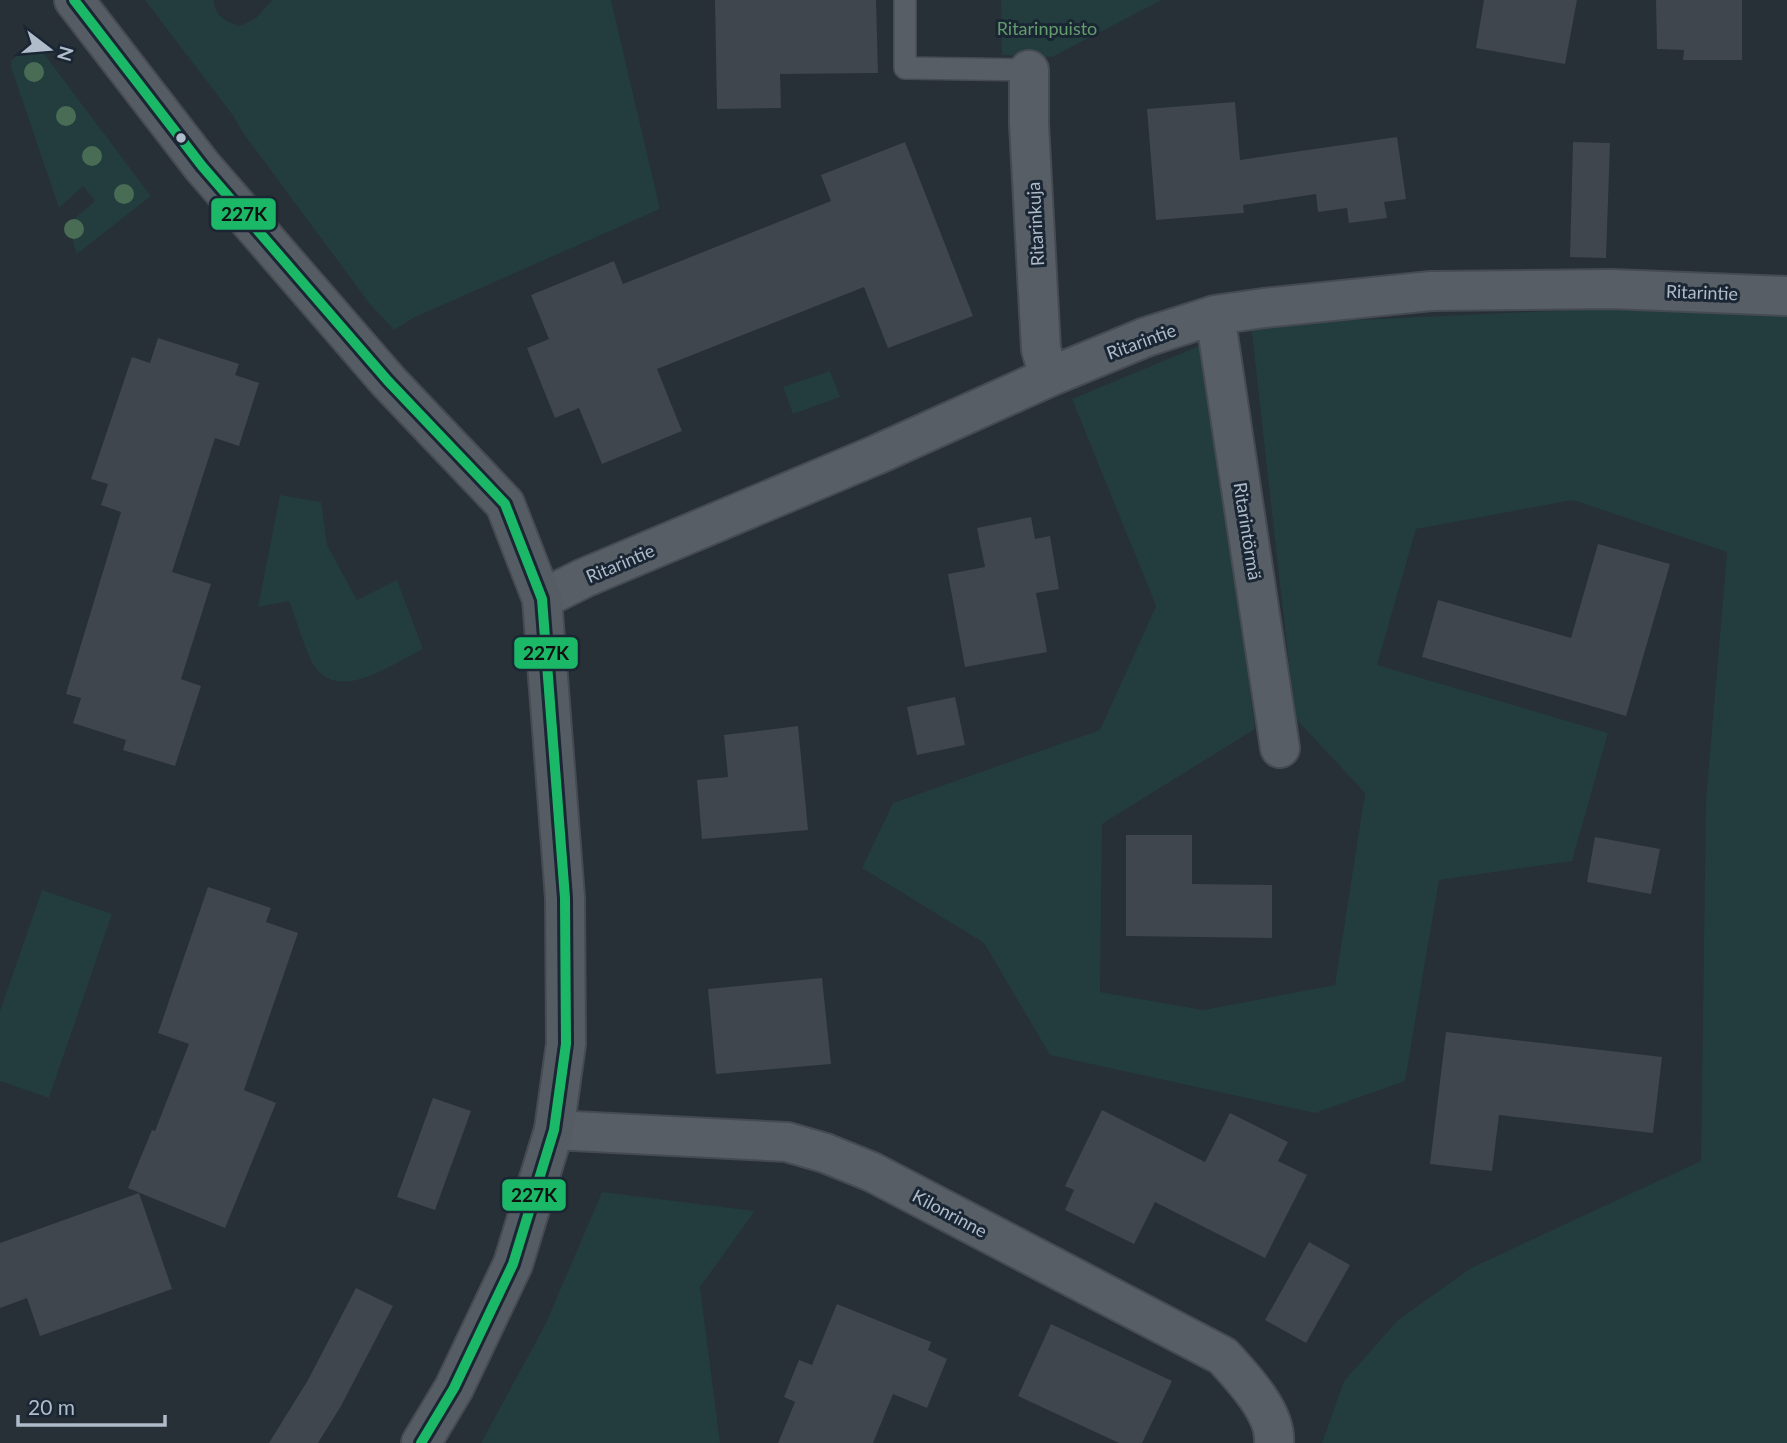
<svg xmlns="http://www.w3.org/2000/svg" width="1787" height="1443" viewBox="0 0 1787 1443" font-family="Lato,sans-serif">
<rect width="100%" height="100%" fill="#272f37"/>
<!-- green -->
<path fill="#233c3e" d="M 145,0 L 214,0 C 215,16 226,22 240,26 L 256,18 L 272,0 L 611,0 L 660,209 L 413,318 L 394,330 L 369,303 L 243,133 L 234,117 Z
M 1001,0 L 1162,0 L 1052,57 L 1002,55 Z
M 36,43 L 151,196 L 77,254 L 67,225 L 95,201 L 83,186 L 59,208 L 11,67 L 11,61 L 24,48 Z
M 1614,308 L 1787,313 L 1787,1443 L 1322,1443 L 1344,1381 L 1398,1320 L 1471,1268 L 1701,1161 L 1706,800 L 1727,552 L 1573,500 L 1416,529 L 1377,665 L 1608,733 L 1572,861 L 1439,880 L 1405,1081 L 1315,1113 L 1050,1055 L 984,943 L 862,868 L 893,803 L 1100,730 L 1156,606 L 1072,399 L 1204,344 L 1255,729 L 1102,824 L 1100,992 L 1203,1010 L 1335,985 L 1365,793 L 1295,718 L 1251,325 Z
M 830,371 L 840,397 L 793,414 L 783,387 Z
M 280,495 L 321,502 L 327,545 L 357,600 L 397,580 L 423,649 C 394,663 340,703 315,667 C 306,654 296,618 289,601 L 258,607 Z
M 42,890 L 112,914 L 49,1098 L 0,1081 L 0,1011 Z
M 602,1192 L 755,1211 L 700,1287 L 720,1443 L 481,1443 L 545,1325 Z"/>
<!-- building -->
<path fill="#3f464d" d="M 715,0 L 876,0 L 878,73 L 780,74 L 781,108 L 717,109 Z
M 1484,0 L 1577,0 L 1565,64 L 1476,48 Z
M 1656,0 L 1742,0 L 1742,60 L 1683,60 L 1684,50 L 1657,49 Z
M 1235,102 L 1240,160 L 1397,137 L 1406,199 L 1384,202 L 1387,218 L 1349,223 L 1347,208 L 1318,212 L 1316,194 L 1243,205 L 1244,213 L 1156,220 L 1147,109 Z
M 905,142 L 973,316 L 888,348 L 864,287 L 657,369 L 682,431 L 602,464 L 579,408 L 555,418 L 527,348 L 549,339 L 531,295 L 614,261 L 623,284 L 831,201 L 821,175 Z
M 1573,142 L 1610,143 L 1606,258 L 1570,257 Z
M 158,338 L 239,364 L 235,375 L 259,383 L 239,446 L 215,438 L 172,572 L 211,584 L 181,679 L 201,686 L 175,766 L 123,750 L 126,740 L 73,723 L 81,698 L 66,694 L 121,512 L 101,505 L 108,484 L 91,479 L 132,357 L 150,363 Z
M 1031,517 L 1035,539 L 1050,536 L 1059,589 L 1036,593 L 1047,652 L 965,667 L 948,574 L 985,567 L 977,528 Z
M 1598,544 L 1670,564 L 1626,716 L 1422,657 L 1438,600 L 1571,638 Z
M 955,697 L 965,745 L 917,755 L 907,707 Z
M 798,726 L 808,830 L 702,839 L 697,780 L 728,777 L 724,735 Z
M 1126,835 L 1192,835 L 1192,884 L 1272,885 L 1272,938 L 1126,936 Z
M 1595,837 L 1660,849 L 1651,894 L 1587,882 Z
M 208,887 L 271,908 L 266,922 L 298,933 L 244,1090 L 276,1103 L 225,1228 L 128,1188 L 152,1130 L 155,1131 L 189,1044 L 158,1033 Z
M 822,978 L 831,1064 L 716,1074 L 708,989 Z
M 1446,1032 L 1662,1057 L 1653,1133 L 1499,1115 L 1492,1171 L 1430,1164 Z
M 433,1098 L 471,1111 L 435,1210 L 397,1197 Z
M 1102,1110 L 1205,1162 L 1230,1113 L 1288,1142 L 1278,1161 L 1307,1175 L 1265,1258 L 1155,1202 L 1134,1244 L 1065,1210 L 1074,1190 L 1065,1186 Z
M 139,1193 L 172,1289 L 40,1336 L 27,1298 L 0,1308 L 0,1243 Z
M 1309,1242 L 1350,1265 L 1306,1343 L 1265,1320 Z
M 356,1288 L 393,1306 L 341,1406 L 318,1443 L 269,1443 L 308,1380 Z
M 837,1304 L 931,1342 L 928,1350 L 947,1359 L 927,1408 L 893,1394 L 873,1443 L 778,1443 L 795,1402 L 784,1397 L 799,1360 L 812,1365 Z
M 1051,1324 L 1172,1381 L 1142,1443 L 1119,1443 L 1018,1396 Z"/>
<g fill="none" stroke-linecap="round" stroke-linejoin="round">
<defs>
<path id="lane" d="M 905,0 L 905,68 L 1029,70"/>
<path id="street" d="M 1029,70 L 1029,124 L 1041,349 L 1049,377
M 1215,315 L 1280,748
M 542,599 L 584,578 L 876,455 L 1049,377 L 1146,337 L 1215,315 L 1264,308 L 1431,291 L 1612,289 L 1787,296
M 554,1130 L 787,1142 L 825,1153 L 872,1172 L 1223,1356 C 1242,1377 1277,1413 1274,1443"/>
<path id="secondary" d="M 74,0 L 202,166 L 388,381 L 505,504 L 542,599 L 565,898 L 566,1044 L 554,1130 L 513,1264 L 454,1388 L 421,1443"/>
</defs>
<!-- lane casing -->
<use href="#lane" stroke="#464b52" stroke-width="24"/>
<!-- street casing -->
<use href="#street" stroke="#464b52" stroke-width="42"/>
<!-- secondary casing -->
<use href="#secondary" stroke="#464b52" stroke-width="42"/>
<!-- lane -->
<use href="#lane" stroke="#575e66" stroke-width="21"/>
<!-- street -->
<use href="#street" stroke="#575e66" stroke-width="38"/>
<!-- secondary -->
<use href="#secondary" stroke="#565c64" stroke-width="38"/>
<defs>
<path id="bus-1" d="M 74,0 L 202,166 L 388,381 L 505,504 L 542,599 L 565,898 L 566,1044 L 554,1130 L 513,1264 L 454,1388 L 421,1443"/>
</defs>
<!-- bus-1 casing -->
<use href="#bus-1" stroke="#1a2633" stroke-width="16"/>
<!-- bus-1 -->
<use href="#bus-1" stroke="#1ab867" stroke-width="10"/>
</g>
<!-- trees -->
<g fill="#496c55">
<circle cx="34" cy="72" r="10"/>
<circle cx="66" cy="116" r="10"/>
<circle cx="92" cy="156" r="10"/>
<circle cx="124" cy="194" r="10"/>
<circle cx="74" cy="229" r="10"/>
</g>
<!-- markers -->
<circle fill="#b0bcca" stroke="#1a2633" stroke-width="2.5" cx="181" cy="138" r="6"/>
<g text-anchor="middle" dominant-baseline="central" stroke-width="6" stroke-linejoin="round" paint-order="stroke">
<!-- park labels -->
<g font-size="18" fill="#649d6d" stroke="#1a2633">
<text x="1047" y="28">Ritarinpuisto</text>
</g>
<!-- street labels -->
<g font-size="18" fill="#b0bcca" stroke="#1a2633">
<text transform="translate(1035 224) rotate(-93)">Ritarinkuja</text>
<text transform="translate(1702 292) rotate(2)">Ritarintie</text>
<text transform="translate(1141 341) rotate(-20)">Ritarintie</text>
<text transform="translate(1248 531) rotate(81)">Ritarintörmä</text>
<text transform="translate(620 563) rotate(-23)">Ritarintie</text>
<text transform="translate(950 1213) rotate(28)">Kilonrinne</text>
</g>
</g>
<g stroke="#1a2633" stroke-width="2.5">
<rect x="210" y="197" width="67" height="34" rx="7" fill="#1ab867"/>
<rect x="513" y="636" width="66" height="34" rx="7" fill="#1ab867"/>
<rect x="501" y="1178" width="66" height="34" rx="7" fill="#1ab867"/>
</g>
<g font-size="19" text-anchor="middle" font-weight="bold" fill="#111">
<text x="244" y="221">227K</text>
<text x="546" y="660">227K</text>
<text x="534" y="1202">227K</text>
</g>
<!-- north arrow -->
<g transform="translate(49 49) rotate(106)" stroke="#1a2633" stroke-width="5" paint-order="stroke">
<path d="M0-5L12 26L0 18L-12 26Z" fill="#b0bcca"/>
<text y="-10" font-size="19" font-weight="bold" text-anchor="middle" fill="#b0bcca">N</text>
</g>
<!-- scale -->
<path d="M18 1415v10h147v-10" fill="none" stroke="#b0bcca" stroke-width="3.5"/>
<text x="28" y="1415" font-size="21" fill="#b0bcca" stroke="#1a2633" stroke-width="5" paint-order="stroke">20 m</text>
</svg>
